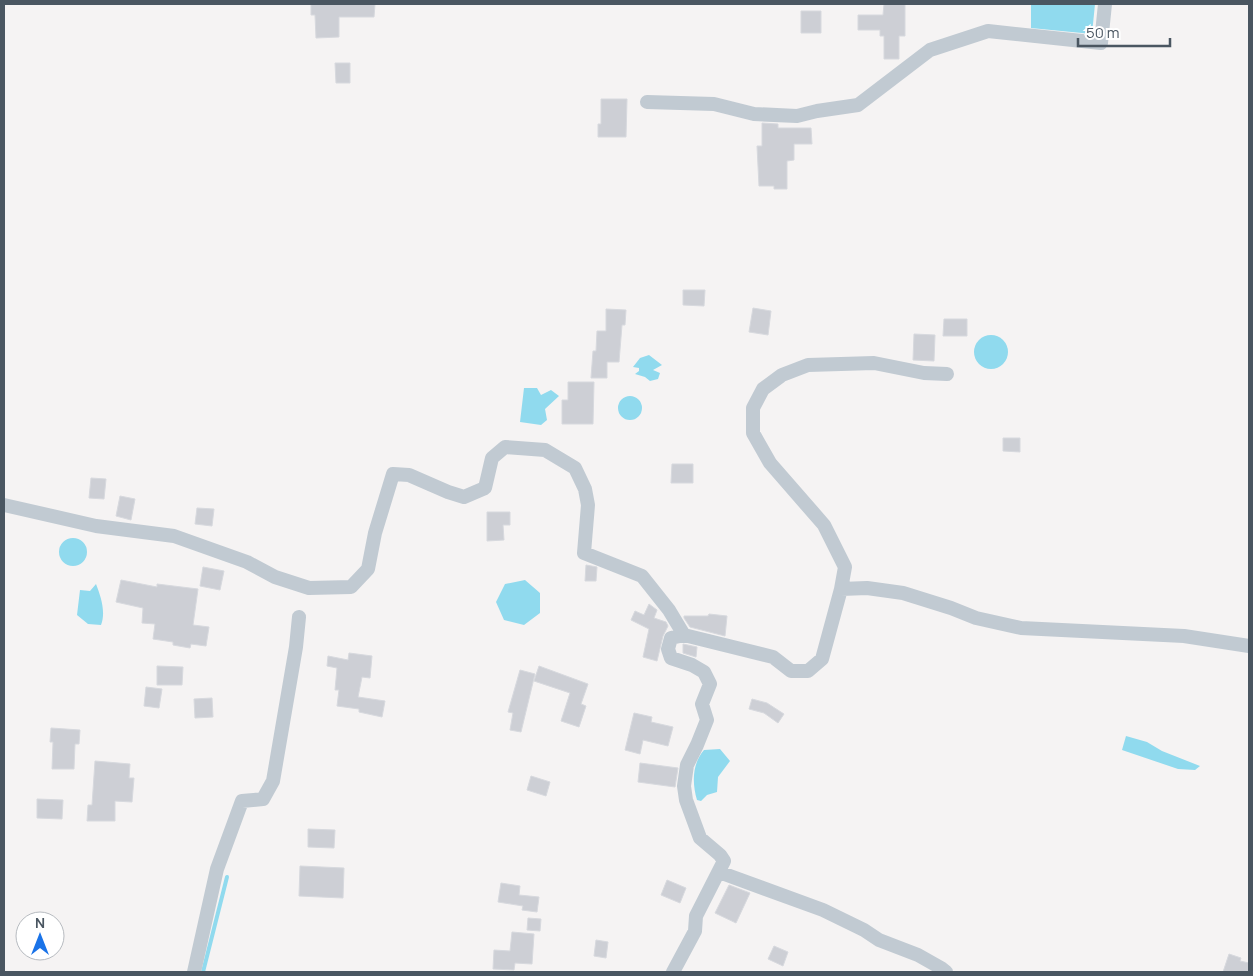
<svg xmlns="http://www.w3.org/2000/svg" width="1253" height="976" viewBox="0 0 1253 976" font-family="Manrope,sans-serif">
<rect width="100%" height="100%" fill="#f5f3f3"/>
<!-- water -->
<path fill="#90daee" d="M 1031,4 L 1095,4 L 1092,34 L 1031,28 Z
M974 352a17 17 0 1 1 34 0a17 17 0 1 1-34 0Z
M 649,355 L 662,365 L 653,370 L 660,373 L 658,379 L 650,381 L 645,377 L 635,374 L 639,371 L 639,368 L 633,367 L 640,358 Z
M 524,388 L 537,388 L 541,395 L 551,390 L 559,396 L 545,409 L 547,420 L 541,425 L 520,422 Z
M618 408a12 12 0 1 1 24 0a12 12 0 1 1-24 0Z
M59 552a14 14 0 1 1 28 0a14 14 0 1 1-28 0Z
M 525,580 L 540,593 L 540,613 L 524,625 L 504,620 L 496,602 L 505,584 Z
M 96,584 C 101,597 106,612 101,625 L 88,624 L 77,615 L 80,590 L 90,591 Z
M 1126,736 L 1147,742 L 1162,751 L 1200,766 L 1195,770 L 1178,769 L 1122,750 Z
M 720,749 L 730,761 L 718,777 L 717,792 L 707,795 L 701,801 L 697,800 C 692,783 692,764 704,750 Z"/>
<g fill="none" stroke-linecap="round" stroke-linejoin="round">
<!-- stream -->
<path stroke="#90daee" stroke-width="4" d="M 203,972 L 227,877"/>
</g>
<!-- building -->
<path fill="#cdcfd5" stroke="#d7d9de" d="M 311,4 L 375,4 L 374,17 L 339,17 L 339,37 L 316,38 L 315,15 L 311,15 Z
M 884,4 L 905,4 L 905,36 L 899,36 L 899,59 L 884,59 L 884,36 L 880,36 L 880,30 L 858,30 L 858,15 L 883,15 Z
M 801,11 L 821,11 L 821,33 L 801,33 Z
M 335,63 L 350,63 L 350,83 L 336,83 Z
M 601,99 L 627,99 L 626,137 L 598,137 L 598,124 L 601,124 Z
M 762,123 L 778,124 L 778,128 L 811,128 L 812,144 L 794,144 L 794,160 L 787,161 L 787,189 L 774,189 L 774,186 L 759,186 L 757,146 L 762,146 Z
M 683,290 L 705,290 L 704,306 L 683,305 Z
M 753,308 L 771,311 L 768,335 L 749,332 Z
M 606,309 L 626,310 L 625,325 L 622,325 L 619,362 L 607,362 L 607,378 L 591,378 L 593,351 L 596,351 L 597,331 L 606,331 Z
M 944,319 L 967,319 L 967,336 L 943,336 Z
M 914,334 L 935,335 L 934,361 L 913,360 Z
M 568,382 L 594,382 L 593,424 L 562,424 L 562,400 L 568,400 Z
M 1003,438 L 1020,438 L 1020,452 L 1003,451 Z
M 672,464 L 693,464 L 693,483 L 671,483 Z
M 91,478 L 106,479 L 104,499 L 89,498 Z
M 120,496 L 135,499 L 131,520 L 116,516 Z
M 197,508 L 214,509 L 212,526 L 195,524 Z
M 487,512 L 510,512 L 510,525 L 503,525 L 504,540 L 487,541 Z
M 586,565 L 597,567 L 596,581 L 585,581 Z
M 203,567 L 224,571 L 220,590 L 200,586 Z
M 121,580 L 157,587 L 157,584 L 198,589 L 193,625 L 209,627 L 206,646 L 191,644 L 190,648 L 173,645 L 173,642 L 153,639 L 155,624 L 142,623 L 143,608 L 116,602 Z
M 649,604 L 657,610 L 654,618 L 666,622 L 668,626 L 663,636 L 657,661 L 643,657 L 649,629 L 631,620 L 635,611 L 644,615 Z
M 709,614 L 727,616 L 725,636 L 690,627 L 684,618 L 684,616 L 708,616 Z
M 683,644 L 697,647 L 696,657 L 683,653 Z
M 349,653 L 372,656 L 370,678 L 362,677 L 358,697 L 385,701 L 382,717 L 359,712 L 359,709 L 337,706 L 339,690 L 335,690 L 337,668 L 327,666 L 328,656 L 348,660 Z
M 157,666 L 183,667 L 182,685 L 157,685 Z
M 539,666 L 588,684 L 581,704 L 586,706 L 579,727 L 561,721 L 570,693 L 534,681 Z
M 520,670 L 535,674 L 521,732 L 510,730 L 513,713 L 508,712 Z
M 146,687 L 162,689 L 159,708 L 144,706 Z
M 212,698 L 213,717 L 195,718 L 194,699 Z
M 752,699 L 767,703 L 784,714 L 778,723 L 764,713 L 749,709 Z
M 634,713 L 652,717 L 651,722 L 673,727 L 668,746 L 643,740 L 640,754 L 625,750 Z
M 51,728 L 80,730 L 79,744 L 75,744 L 74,769 L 52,769 L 53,742 L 50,742 Z
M 95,761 L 130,764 L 129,778 L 134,778 L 132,802 L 115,801 L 115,821 L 87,821 L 88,805 L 92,805 Z
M 640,763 L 678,768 L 675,787 L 638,782 Z
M 531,776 L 550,782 L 546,796 L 527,790 Z
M 37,799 L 63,800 L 62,819 L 37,818 Z
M 308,829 L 335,830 L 334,848 L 308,847 Z
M 300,866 L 344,868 L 343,898 L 299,896 Z
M 667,880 L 686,888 L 680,903 L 661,895 Z
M 501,883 L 520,886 L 519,895 L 539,897 L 537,912 L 522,910 L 523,906 L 498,902 Z
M 729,885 L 750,893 L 736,923 L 715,913 Z
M 528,918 L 541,919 L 540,931 L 527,930 Z
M 512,932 L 534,934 L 532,964 L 515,963 L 514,970 L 493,969 L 494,950 L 510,951 Z
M 596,940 L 608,942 L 606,958 L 594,956 Z
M 774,946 L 788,952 L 783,966 L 768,959 Z
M 1229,954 L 1241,958 L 1240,961 L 1249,963 L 1249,972 L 1223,972 Z"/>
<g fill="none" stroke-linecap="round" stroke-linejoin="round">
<!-- street -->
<path stroke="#c1cad2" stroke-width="14" d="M 647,102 L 714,104 L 754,114 L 797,116 L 817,111 L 858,105 L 930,50 L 988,31 L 1101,43 L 1105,4
M 4,505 L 96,526 L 174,536 L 247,562 L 275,577 L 309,588 L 351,587 L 368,569 L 375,533 L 393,474 L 409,475 L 448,492 L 464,497 L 485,488 L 492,458 L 505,447 L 545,450 L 575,468 L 585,489 L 588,505 L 584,553 L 642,576 L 669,610 L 684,635 L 773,657 L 791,671 L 808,671 L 822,659 L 841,589 L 867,588 L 903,593 L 951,608 L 976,618 L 1021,628 L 1184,636 L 1249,646
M 841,589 L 845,567 L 824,525 L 770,463 L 753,433 L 753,408 L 763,389 L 782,375 L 808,365 L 874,363 L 924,373 L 947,374
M 719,872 L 823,910 L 864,930 L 879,940 L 918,955 L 941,968 L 946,972
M 194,972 L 217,869 L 242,801 L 263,799 L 273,781 L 296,647 L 299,617
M 673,972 L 695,931 L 696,916 L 724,861 L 720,855 L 700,838 L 686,800 L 684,786 L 687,765 L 697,745 L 707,720 L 702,704 L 710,684 L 704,672 L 692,665 L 671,658 L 668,649 L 671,638 L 684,635"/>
</g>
<!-- border -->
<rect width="1253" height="976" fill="none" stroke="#4a5661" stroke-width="10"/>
<!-- north arrow -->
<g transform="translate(40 936)"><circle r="24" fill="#ffffff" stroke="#b7bbc0"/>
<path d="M0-4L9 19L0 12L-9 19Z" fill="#1a73e8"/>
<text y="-8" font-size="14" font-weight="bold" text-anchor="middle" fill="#4a5661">N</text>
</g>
<!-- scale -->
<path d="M1078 38v8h92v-8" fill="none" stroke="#4a5661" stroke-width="2.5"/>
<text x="1086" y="38" font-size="15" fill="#4a5661" stroke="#ffffff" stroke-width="4" paint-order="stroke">50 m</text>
</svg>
